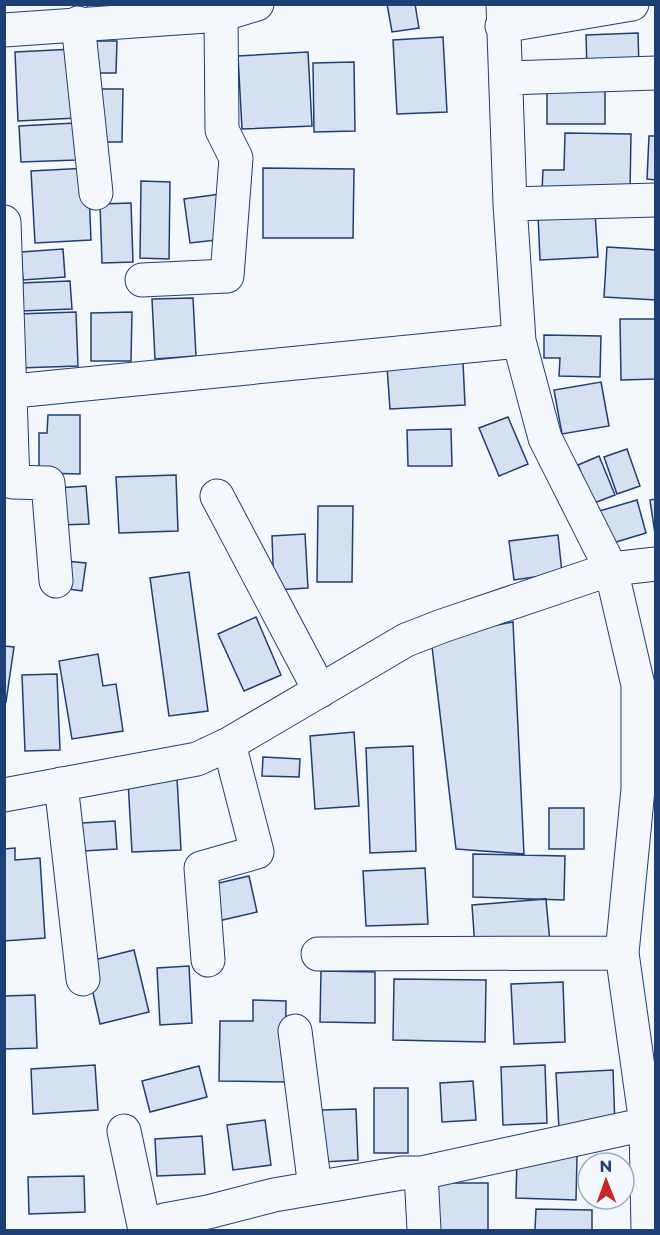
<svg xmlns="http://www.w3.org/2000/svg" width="660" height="1235" viewBox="0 0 660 1235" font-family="Montserrat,sans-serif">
<rect width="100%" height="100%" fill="#f4f7fb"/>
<!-- building -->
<path fill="#d5e0f0" stroke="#1d3f73" stroke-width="1.5" d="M 87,4 L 117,4 L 88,9 Z
M 387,4 L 415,4 L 419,28 L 392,32 Z
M 638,33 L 639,68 L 587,70 L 586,35 Z
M 443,37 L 447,112 L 397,114 L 393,40 Z
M 89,41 L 117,41 L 116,73 L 89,73 Z
M 74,49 L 77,118 L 18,121 L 15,52 Z
M 308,52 L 312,126 L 242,129 L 238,56 Z
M 354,62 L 355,131 L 314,132 L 313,63 Z
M 547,79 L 605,79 L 605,124 L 547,124 Z
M 96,89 L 123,89 L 122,142 L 96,142 Z
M 75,123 L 76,160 L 21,162 L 19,126 Z
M 565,133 L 631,134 L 630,193 L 542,191 L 543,170 L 564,170 Z
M 649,136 L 656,136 L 656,180 L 647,179 Z
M 88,168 L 91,240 L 35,243 L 31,171 Z
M 263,168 L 354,169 L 353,238 L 263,238 Z
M 141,181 L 170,182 L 169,259 L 140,258 Z
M 220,194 L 225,239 L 190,243 L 184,199 Z
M 131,203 L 133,262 L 102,263 L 100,204 Z
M 595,213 L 598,257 L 540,260 L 538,215 Z
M 607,247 L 656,250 L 656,300 L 604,297 Z
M 63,249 L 65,277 L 23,280 L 21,252 Z
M 70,281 L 72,309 L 21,311 L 20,283 Z
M 193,298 L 196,356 L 155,359 L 152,299 Z
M 76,312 L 78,366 L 19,368 L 17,314 Z
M 132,312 L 131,361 L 91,361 L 91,313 Z
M 620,319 L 656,319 L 656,379 L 621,380 Z
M 544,335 L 601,336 L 600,377 L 559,376 L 560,358 L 544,358 Z
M 463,362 L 465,405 L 390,409 L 387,367 Z
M 601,382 L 609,426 L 562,434 L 554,390 Z
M 48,415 L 80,415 L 80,474 L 39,473 L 39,433 L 47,433 Z
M 508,417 L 528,464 L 499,476 L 479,428 Z
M 451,429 L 452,466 L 408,466 L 407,430 Z
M 627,449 L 640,486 L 617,494 L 604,457 Z
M 599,456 L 615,495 L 594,503 L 578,465 Z
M 176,475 L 178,531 L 119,533 L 116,477 Z
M 86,486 L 89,524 L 60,525 L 57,488 Z
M 656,499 L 656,534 L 655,534 L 650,500 Z
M 637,500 L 646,533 L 606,545 L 596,512 Z
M 318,506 L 353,506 L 352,582 L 317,582 Z
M 305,534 L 308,588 L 274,590 L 272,536 Z
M 558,535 L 562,573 L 514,580 L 509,541 Z
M 65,561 L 86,563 L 82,591 L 62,588 Z
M 189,572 L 208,711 L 169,716 L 150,578 Z
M 256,617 L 281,675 L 244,691 L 218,634 Z
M 513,622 L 524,854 L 456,849 L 431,638 Z
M 4,646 L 14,647 L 6,702 L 4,702 Z
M 98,654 L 103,686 L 116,684 L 123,731 L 72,739 L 59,661 Z
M 57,674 L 60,750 L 25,751 L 22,675 Z
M 354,732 L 359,806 L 315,809 L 310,736 Z
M 413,746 L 416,851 L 370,853 L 366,748 Z
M 263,757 L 300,759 L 299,777 L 262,776 Z
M 177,778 L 181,850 L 132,852 L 128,781 Z
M 549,808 L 584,808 L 584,849 L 549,849 Z
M 115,821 L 117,849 L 84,851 L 82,823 Z
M 15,848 L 15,860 L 40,858 L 45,938 L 4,941 L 4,849 Z
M 473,854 L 565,856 L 564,900 L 473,897 Z
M 425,868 L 428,924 L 366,926 L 363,871 Z
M 249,876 L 257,912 L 214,922 L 206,886 Z
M 546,899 L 550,943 L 475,948 L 472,905 Z
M 134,950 L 149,1012 L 100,1024 L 86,962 Z
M 189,966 L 192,1023 L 160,1025 L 157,968 Z
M 321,971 L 375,972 L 375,1023 L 320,1022 Z
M 394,979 L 486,980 L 485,1042 L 393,1040 Z
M 563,982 L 565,1042 L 514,1044 L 511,984 Z
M 35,995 L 37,1048 L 4,1049 L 4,996 Z
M 253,1000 L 286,1001 L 285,1082 L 219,1081 L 220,1021 L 253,1021 Z
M 95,1065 L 98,1110 L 33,1114 L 31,1069 Z
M 545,1065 L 547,1123 L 503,1125 L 501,1067 Z
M 199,1066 L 207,1097 L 150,1112 L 142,1081 Z
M 613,1070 L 615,1126 L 559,1129 L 556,1073 Z
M 473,1081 L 476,1120 L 442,1122 L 440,1083 Z
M 374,1088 L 408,1088 L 408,1153 L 374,1153 Z
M 356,1109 L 358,1160 L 324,1162 L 322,1110 Z
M 265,1120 L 271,1165 L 233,1170 L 227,1125 Z
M 202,1136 L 205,1174 L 157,1176 L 155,1139 Z
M 517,1155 L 577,1156 L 576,1200 L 516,1198 Z
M 84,1176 L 85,1212 L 29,1214 L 28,1177 Z
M 438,1183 L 488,1183 L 488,1230 L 438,1230 Z
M 536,1209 L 592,1210 L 592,1230 L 535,1230 Z"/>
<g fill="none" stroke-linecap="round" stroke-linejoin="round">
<defs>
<path id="minor" d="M 503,4 L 510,204 L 519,341 L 545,438 L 611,569 L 638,685 L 638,789 L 622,953 L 646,1124 L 648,1230
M 78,23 L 96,193
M 502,26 L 632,4
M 4,30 L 221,15 L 257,4
M 506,78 L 656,73
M 510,204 L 656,200
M 4,222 L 13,482 L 48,483 L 56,581
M 142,280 L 227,276 L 236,158 L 222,130 L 221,15
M 4,392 L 519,341
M 217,496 L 320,691
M 61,784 L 83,979
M 4,795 L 197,759 L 229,744 L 406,640 L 442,626 L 611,569 L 656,564
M 318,954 L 622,953
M 208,960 L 201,868 L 257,852 L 229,744
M 295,1031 L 315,1188
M 124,1131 L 145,1230
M 421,1173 L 424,1230
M 153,1230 L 164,1220 L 208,1212 L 274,1195 L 402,1173 L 421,1173 L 646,1124"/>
</defs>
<!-- minor casing -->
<use href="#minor" stroke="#1d3f73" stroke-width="35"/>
<!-- minor -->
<use href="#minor" stroke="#f4f7fb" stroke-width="33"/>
</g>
<!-- border -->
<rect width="660" height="1235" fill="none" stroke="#1d3f73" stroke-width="12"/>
<!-- north arrow -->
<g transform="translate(606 1181) rotate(359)"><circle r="28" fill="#f4f7fb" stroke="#9eadc5" stroke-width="1.5"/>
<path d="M0-4.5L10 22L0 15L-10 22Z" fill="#c62828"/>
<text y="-9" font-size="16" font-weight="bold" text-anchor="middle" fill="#1d3f73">N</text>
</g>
</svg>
